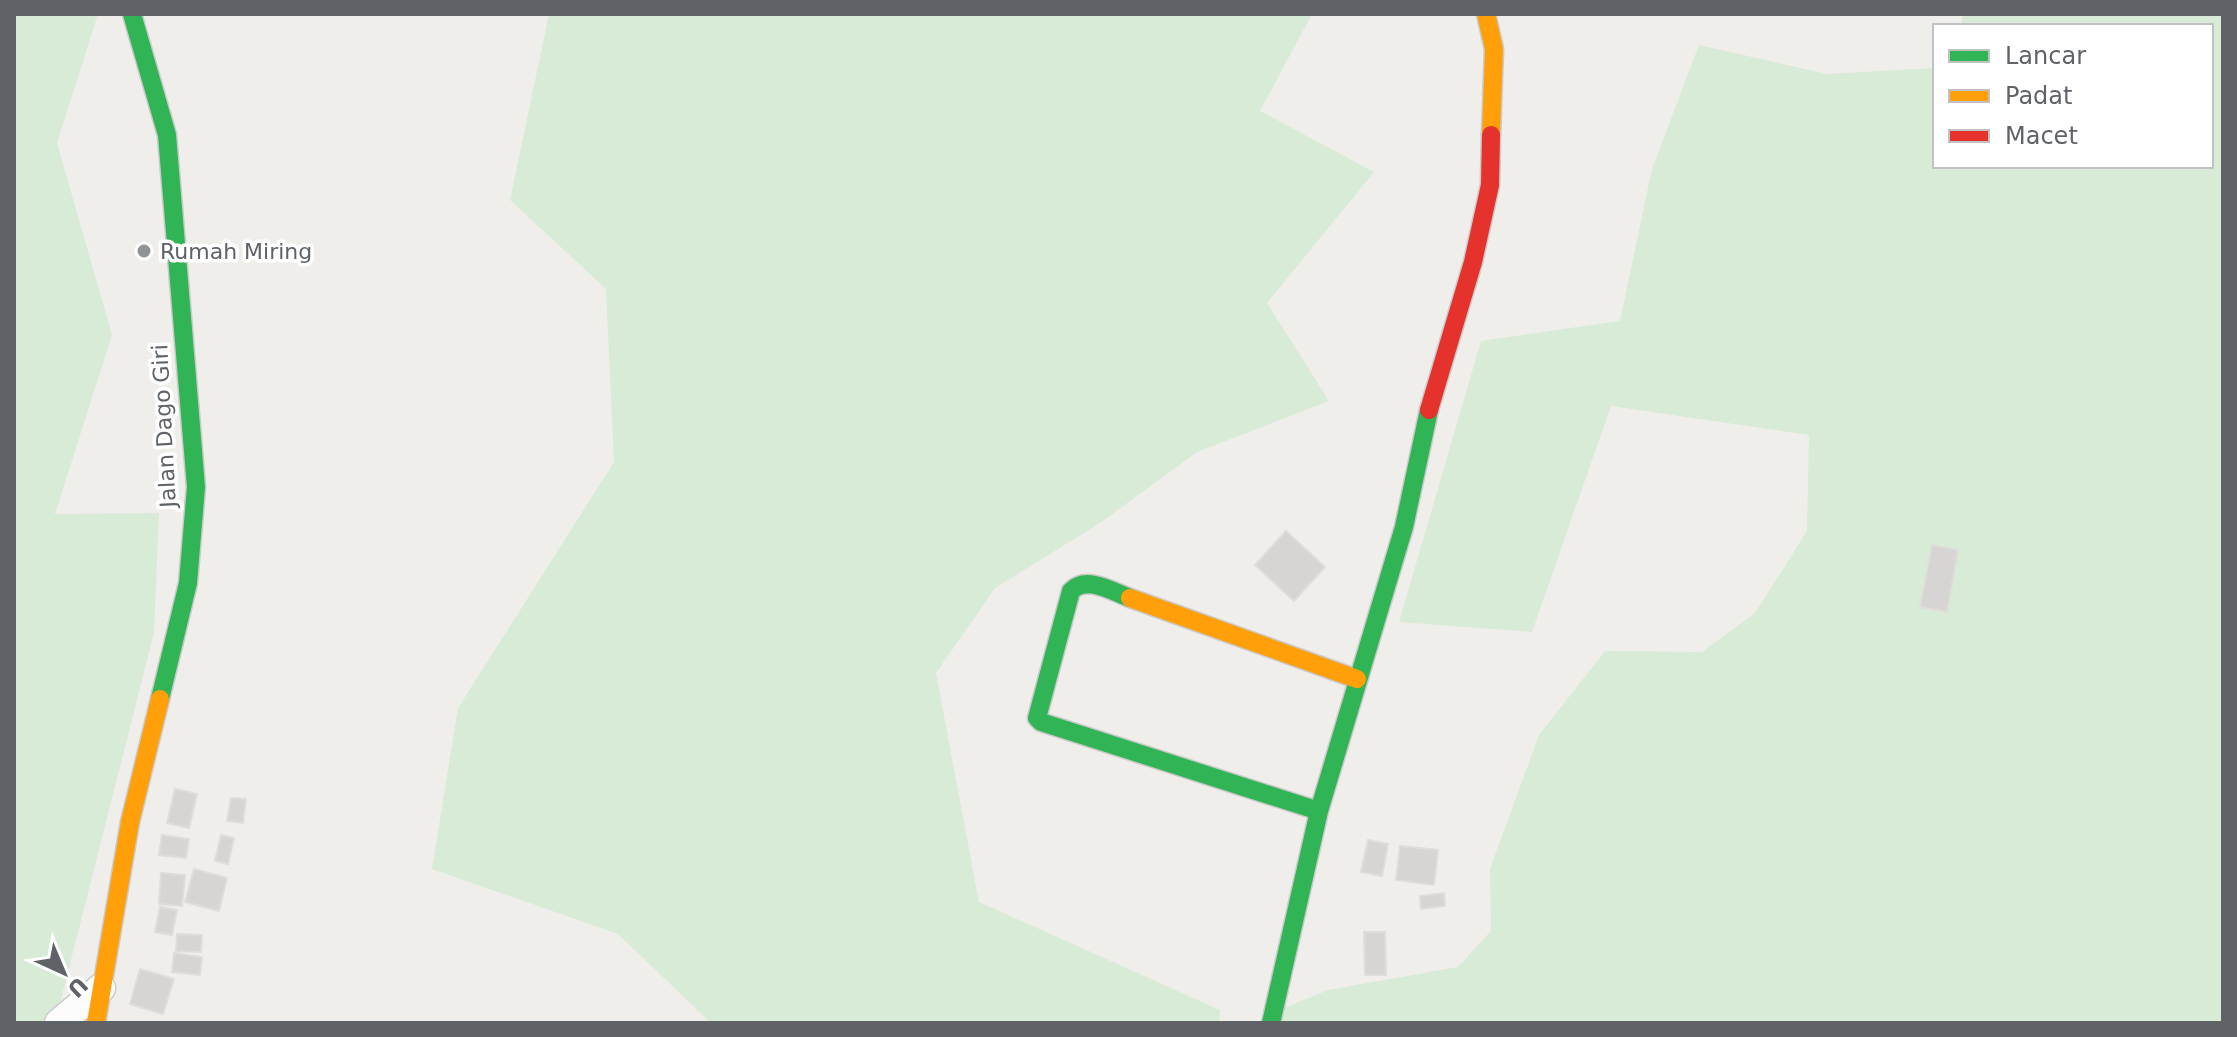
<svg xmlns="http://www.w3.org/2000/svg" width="2237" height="1037" viewBox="0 0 2237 1037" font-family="'DejaVu Sans',sans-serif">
<rect width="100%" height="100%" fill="#efeeea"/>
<!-- green -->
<path fill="#d8ebd6" d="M 14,14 L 98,14 L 57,143 L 112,335 L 55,514 L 159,513 L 154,633 L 55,1023 L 14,1023 Z
M 549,14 L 1312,14 L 1260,111 L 1374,172 L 1267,303 L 1329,401 L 1197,452 L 1100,523 L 995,588 L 936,673 L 979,902 L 1220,1010 L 1219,1023 L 711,1023 L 618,934 L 432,869 L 458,708 L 614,462 L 606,289 L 510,200 Z
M 1963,14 L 2223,14 L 2223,1023 L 1271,1023 L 1272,1013 L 1328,990 L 1458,967 L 1491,931 L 1490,869 L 1539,735 L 1605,651 L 1702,652 L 1755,613 L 1807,531 L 1809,435 L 1611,406 L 1532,632 L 1399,622 L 1481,341 L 1620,321 L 1652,169 L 1699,45 L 1827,74 L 1935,68 L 1935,166 L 2211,166 L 2211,26 L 1961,26 Z"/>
<!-- building -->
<path fill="#d6d5d3" stroke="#deddd9" stroke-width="2" d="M 1286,531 L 1325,567 L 1294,601 L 1255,565 Z
M 1932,545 L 1958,550 L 1947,612 L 1920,607 Z
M 175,789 L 197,794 L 189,828 L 167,823 Z
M 231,798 L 246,799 L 243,823 L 227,821 Z
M 162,835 L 189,839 L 186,858 L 159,855 Z
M 221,835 L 234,838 L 228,864 L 215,861 Z
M 1368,840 L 1388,844 L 1382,876 L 1361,872 Z
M 1400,846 L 1438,850 L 1434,885 L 1396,880 Z
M 194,869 L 227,878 L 219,911 L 185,902 Z
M 161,873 L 185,875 L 182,906 L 159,904 Z
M 1444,893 L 1445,906 L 1421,909 L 1420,896 Z
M 160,907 L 177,910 L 172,935 L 155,932 Z
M 1364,932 L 1385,932 L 1386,975 L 1365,975 Z
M 177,934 L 202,935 L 201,952 L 176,951 Z
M 174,953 L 202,957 L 200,975 L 172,972 Z
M 140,969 L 174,979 L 163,1014 L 130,1004 Z"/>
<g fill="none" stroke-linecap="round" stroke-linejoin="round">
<defs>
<path id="street" d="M 59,1023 L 101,988"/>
<path id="fast" d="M 132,14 L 167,135 L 196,487 L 188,583 L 160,699
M 1130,598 C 1111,591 1087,575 1071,591 L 1037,718 L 1041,722 L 1319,811
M 1271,1023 L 1319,811 L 1404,527 L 1429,410"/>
<path id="slow" d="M 1486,14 L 1494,49 L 1491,135
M 1130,598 L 1357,679
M 96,1023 L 130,822 L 160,699"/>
<path id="jam" d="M 1429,410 L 1473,262 L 1490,185 L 1491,135"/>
</defs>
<!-- street casing -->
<use href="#street" stroke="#cbcccc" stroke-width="31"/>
<!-- fast casing -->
<use href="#fast" stroke="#cacacb" stroke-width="21"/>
<!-- slow casing -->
<use href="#slow" stroke="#cacacb" stroke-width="21"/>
<!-- jam casing -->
<use href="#jam" stroke="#cacacb" stroke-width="21"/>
<!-- street -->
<use href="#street" stroke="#fdfcfc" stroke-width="28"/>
<!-- fast -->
<use href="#fast" stroke="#30b455" stroke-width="18"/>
<!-- slow -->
<use href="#slow" stroke="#ff9f0a" stroke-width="18"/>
<!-- jam -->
<use href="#jam" stroke="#e5322d" stroke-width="18"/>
</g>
<!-- markers -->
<circle fill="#919496" stroke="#fff" stroke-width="3" cx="144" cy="251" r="8"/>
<g text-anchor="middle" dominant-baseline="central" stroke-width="7" stroke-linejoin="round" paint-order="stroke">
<!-- poi labels -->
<g font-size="22" fill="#5f6368" stroke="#fff" text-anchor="start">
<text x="160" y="251">Rumah Miring</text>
</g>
<!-- street labels -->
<g font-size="22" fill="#5f6368" stroke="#fff">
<text transform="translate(164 426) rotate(-93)">Jalan Dago Giri</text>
</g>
</g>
<!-- border -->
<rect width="2237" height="1037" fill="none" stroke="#5f6368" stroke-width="32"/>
<!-- legend -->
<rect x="1933" y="24" width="280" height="144" fill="#ffffff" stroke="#bfc1c3" stroke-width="2"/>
<rect x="1949" y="50" width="40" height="12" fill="#30b455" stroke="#bfc1c3" stroke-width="2"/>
<text x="2005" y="64" font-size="24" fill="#5f6368">Lancar</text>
<rect x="1949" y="90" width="40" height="12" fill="#ff9f0a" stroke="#bfc1c3" stroke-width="2"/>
<text x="2005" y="104" font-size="24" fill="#5f6368">Padat</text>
<rect x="1949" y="130" width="40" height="12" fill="#e5322d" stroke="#bfc1c3" stroke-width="2"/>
<text x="2005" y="144" font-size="24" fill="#5f6368">Macet</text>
<!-- north arrow -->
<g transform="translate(64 973) rotate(136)" stroke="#ffffff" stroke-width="6" paint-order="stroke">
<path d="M0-6L14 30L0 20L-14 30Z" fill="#5f6368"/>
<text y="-12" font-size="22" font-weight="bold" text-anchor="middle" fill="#5f6368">U</text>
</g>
</svg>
